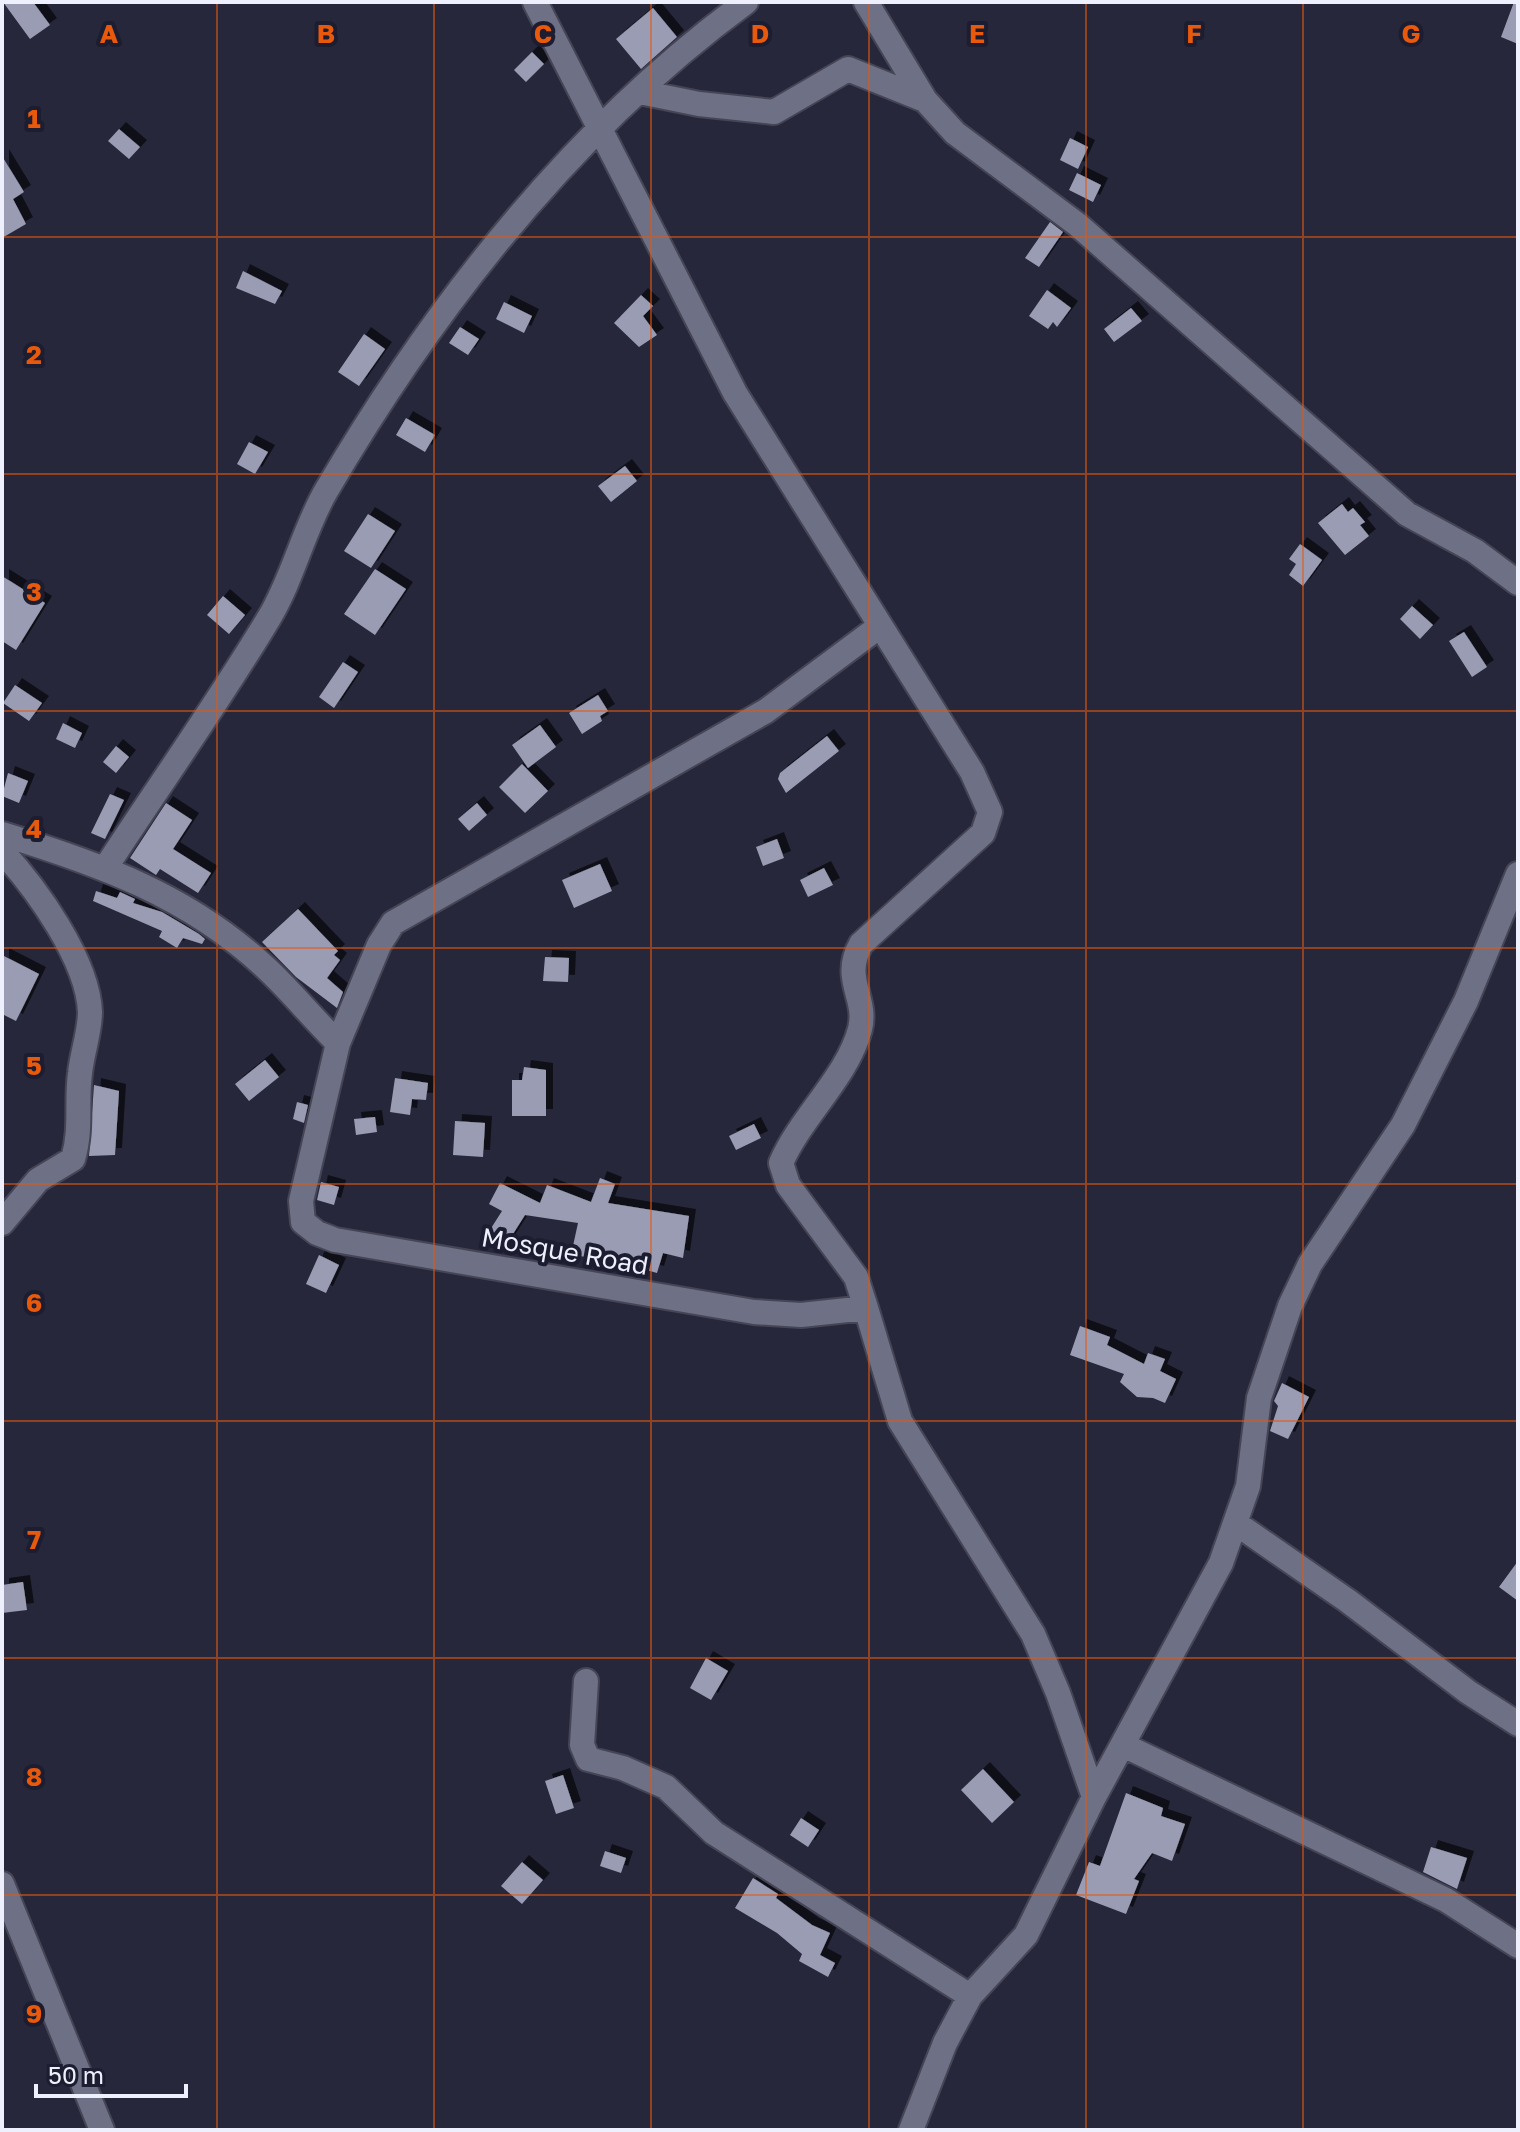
<svg xmlns="http://www.w3.org/2000/svg" width="1520" height="2132" viewBox="0 0 1520 2132" font-family="'Golos Text',sans-serif">
<defs>
<filter id="shadow"><feDropShadow dx="7" dy="-7" stdDeviation="0" flood-color="#0009"/></filter>
</defs>
<rect width="100%" height="100%" fill="#26273a"/>
<!-- building -->
<path fill="#9a9cb4" filter="url(#shadow)" d="M 3,2 L 33,2 L 50,25 L 30,39 Z
M 1514,2 L 1518,2 L 1518,44 L 1501,37 Z
M 653,8 L 677,37 L 641,69 L 616,39 Z
M 532,52 L 544,64 L 526,82 L 514,70 Z
M 119,129 L 140,147 L 129,159 L 108,141 Z
M 1070,138 L 1088,147 L 1078,169 L 1060,160 Z
M 2,156 L 24,192 L 13,199 L 26,224 L 2,238 Z
M 1077,173 L 1101,185 L 1093,202 L 1069,190 Z
M 1050,222 L 1063,232 L 1039,267 L 1025,258 Z
M 243,271 L 282,291 L 275,304 L 236,288 Z
M 1047,290 L 1071,308 L 1057,327 L 1053,322 L 1048,329 L 1029,316 Z
M 641,295 L 653,306 L 643,316 L 657,335 L 639,347 L 614,323 Z
M 504,302 L 532,316 L 524,333 L 496,319 Z
M 1131,308 L 1142,321 L 1114,342 L 1104,329 Z
M 460,327 L 479,339 L 468,355 L 449,343 Z
M 364,334 L 385,349 L 359,386 L 338,372 Z
M 406,418 L 435,435 L 425,452 L 396,435 Z
M 249,442 L 268,452 L 255,474 L 237,464 Z
M 625,466 L 637,481 L 611,502 L 598,486 Z
M 1342,504 L 1348,512 L 1353,508 L 1365,522 L 1360,525 L 1369,536 L 1345,555 L 1318,523 Z
M 368,514 L 395,531 L 371,568 L 344,551 Z
M 1300,544 L 1322,560 L 1303,586 L 1289,575 L 1296,564 L 1289,559 Z
M 375,569 L 406,589 L 375,635 L 344,614 Z
M 2,576 L 45,603 L 16,650 L 2,641 Z
M 223,596 L 245,615 L 229,634 L 207,615 Z
M 1412,606 L 1433,625 L 1420,639 L 1400,619 Z
M 1464,632 L 1487,667 L 1472,677 L 1449,641 Z
M 343,662 L 358,672 L 334,708 L 319,697 Z
M 15,685 L 42,703 L 29,721 L 3,703 Z
M 598,695 L 608,711 L 600,716 L 602,721 L 582,734 L 569,713 Z
M 63,723 L 82,733 L 75,748 L 56,739 Z
M 540,725 L 556,747 L 528,768 L 512,745 Z
M 827,736 L 839,751 L 786,793 L 778,779 L 780,773 Z
M 116,746 L 129,757 L 116,773 L 103,762 Z
M 522,764 L 548,791 L 525,813 L 499,787 Z
M 8,773 L 28,781 L 19,803 L 2,796 Z
M 110,794 L 124,800 L 105,839 L 91,833 Z
M 166,803 L 192,820 L 173,849 L 211,873 L 198,893 L 160,869 L 156,875 L 130,858 Z
M 477,803 L 487,815 L 469,831 L 458,819 Z
M 777,839 L 784,858 L 763,866 L 756,847 Z
M 600,864 L 612,891 L 574,908 L 562,880 Z
M 824,868 L 833,885 L 808,897 L 800,880 Z
M 96,891 L 117,898 L 120,892 L 135,899 L 133,903 L 162,912 L 199,934 L 205,939 L 202,944 L 183,938 L 177,948 L 159,937 L 162,931 L 93,901 Z
M 298,909 L 338,951 L 334,955 L 340,960 L 327,978 L 343,992 L 337,1008 L 296,977 L 262,942 Z
M 2,955 L 39,974 L 16,1021 L 2,1014 Z
M 545,957 L 569,958 L 568,982 L 543,981 Z
M 265,1060 L 279,1077 L 249,1101 L 235,1084 Z
M 524,1067 L 546,1070 L 546,1116 L 512,1116 L 512,1080 L 522,1080 Z
M 395,1078 L 428,1083 L 426,1100 L 412,1099 L 410,1115 L 390,1112 Z
M 94,1085 L 119,1091 L 115,1155 L 89,1156 Z
M 297,1102 L 308,1105 L 304,1123 L 293,1119 Z
M 375,1117 L 377,1132 L 356,1135 L 354,1119 Z
M 455,1121 L 485,1123 L 483,1157 L 453,1155 Z
M 754,1124 L 761,1138 L 736,1150 L 729,1136 Z
M 600,1178 L 615,1184 L 608,1203 L 689,1216 L 683,1258 L 663,1253 L 657,1273 L 611,1260 L 571,1255 L 578,1223 L 525,1215 L 506,1245 L 488,1233 L 502,1211 L 489,1204 L 500,1183 L 540,1203 L 547,1185 L 591,1202 Z
M 321,1182 L 339,1187 L 334,1205 L 317,1200 Z
M 319,1255 L 339,1265 L 326,1293 L 306,1284 Z
M 1080,1326 L 1110,1337 L 1107,1345 L 1144,1364 L 1148,1353 L 1165,1359 L 1160,1371 L 1176,1379 L 1165,1403 L 1153,1398 L 1137,1397 L 1120,1382 L 1124,1374 L 1070,1355 Z
M 1282,1383 L 1309,1397 L 1288,1439 L 1270,1431 L 1278,1406 L 1274,1401 Z
M 1518,1561 L 1518,1601 L 1499,1587 Z
M 23,1582 L 27,1610 L 2,1613 L 2,1585 Z
M 706,1658 L 728,1671 L 711,1700 L 690,1688 Z
M 983,1769 L 1014,1802 L 992,1823 L 961,1790 Z
M 563,1775 L 574,1808 L 556,1814 L 545,1781 Z
M 1126,1793 L 1163,1808 L 1161,1816 L 1185,1824 L 1172,1861 L 1152,1853 L 1134,1879 L 1139,1881 L 1126,1914 L 1076,1895 L 1089,1862 L 1100,1866 Z
M 801,1818 L 819,1830 L 808,1847 L 790,1835 Z
M 1431,1847 L 1467,1858 L 1457,1889 L 1423,1872 Z
M 605,1851 L 626,1858 L 621,1873 L 600,1866 Z
M 522,1862 L 543,1880 L 522,1904 L 501,1886 Z
M 753,1878 L 778,1894 L 776,1898 L 812,1925 L 830,1933 L 820,1955 L 835,1963 L 828,1977 L 799,1961 L 802,1954 L 777,1933 L 735,1908 Z"/>
<g fill="none" stroke-linecap="round" stroke-linejoin="round">
<defs>
<path id="minor" d="M 535,2 L 735,393 L 972,772 L 990,812 L 983,833 L 861,944 C 841,979 868,998 860,1029 C 848,1076 800,1118 781,1163 L 788,1185 L 856,1277 L 866,1308
M 866,2 L 925,100 L 955,133 L 1078,225 L 1407,514 L 1475,551 L 1518,583
M 640,92 L 699,104 L 774,112 L 848,69 L 925,100
M 2,834 C 100,864 189,896 266,968 C 291,991 313,1019 338,1043 L 301,1201 L 303,1222 L 317,1233 L 335,1240 L 754,1312 L 801,1315 L 866,1308 L 900,1421 L 1033,1634 L 1058,1693 L 1094,1797
M 2,851 C 36,888 88,960 90,1012 C 90,1032 82,1053 80,1073 C 76,1103 82,1129 73,1159 L 38,1180 L 2,1223
M 106,867 C 160,784 218,703 269,618 C 293,578 303,531 326,491 C 434,307 573,129 746,2
M 338,1043 L 379,945 L 393,923 L 766,711 L 880,626
M 1237,1524 L 1348,1601 L 1468,1692 L 1518,1724
M 586,1681 L 582,1745 L 588,1759 L 623,1768 L 666,1787 L 714,1833 L 970,1996
M 1123,1745 L 1446,1900 L 1518,1946
M 2,1884 L 102,2130
M 911,2130 L 945,2043 L 970,1996 L 1026,1935 L 1094,1797 L 1221,1563 L 1248,1486 L 1259,1398 L 1290,1306 L 1310,1264 L 1403,1125 L 1466,1001 L 1518,874"/>
</defs>
<!-- minor casing -->
<use href="#minor" stroke="#454556" stroke-width="28"/>
<!-- minor -->
<use href="#minor" stroke="#6e7086" stroke-width="24"/>
</g>
<!-- grid -->
<path fill="none" stroke="#e8590c" stroke-width="2" stroke-opacity="0.55" d="M 217,2 L 217,2130M 434,2 L 434,2130M 651,2 L 651,2130M 869,2 L 869,2130M 1086,2 L 1086,2130M 1303,2 L 1303,2130M 2,237 L 1518,237M 2,474 L 1518,474M 2,711 L 1518,711M 2,948 L 1518,948M 2,1184 L 1518,1184M 2,1421 L 1518,1421M 2,1658 L 1518,1658M 2,1895 L 1518,1895"/>
<g text-anchor="middle" dominant-baseline="central" stroke-width="8" stroke-linejoin="round" paint-order="stroke">
<!-- street labels -->
<g font-size="26" fill="#eef0fd" stroke="#1c1d30">
<text transform="translate(565 1251) rotate(10)">Mosque Road</text>
</g>
</g>
<g font-size="26" text-anchor="middle" font-weight="bold" fill="#e8590c" stroke="#1c1d30" stroke-width="8" stroke-linejoin="round" paint-order="stroke">
<text x="109" y="43">A</text>
<text x="326" y="43">B</text>
<text x="543" y="43">C</text>
<text x="760" y="43">D</text>
<text x="977" y="43">E</text>
<text x="1194" y="43">F</text>
<text x="1411" y="43">G</text>
<text x="34" y="128">1</text>
<text x="34" y="364">2</text>
<text x="34" y="601">3</text>
<text x="34" y="838">4</text>
<text x="34" y="1075">5</text>
<text x="34" y="1312">6</text>
<text x="34" y="1549">7</text>
<text x="34" y="1786">8</text>
<text x="34" y="2023">9</text>
</g>
<!-- border -->
<rect width="1520" height="2132" fill="none" stroke="#eef0fd" stroke-width="8"/>
<!-- scale -->
<path d="M36 2084v12h150v-12" fill="none" stroke="#eef0fd" stroke-width="4"/>
<text x="48" y="2084" font-size="24" fill="#eef0fd" stroke="#1c1d30" stroke-width="6" paint-order="stroke">50 m</text>
</svg>
